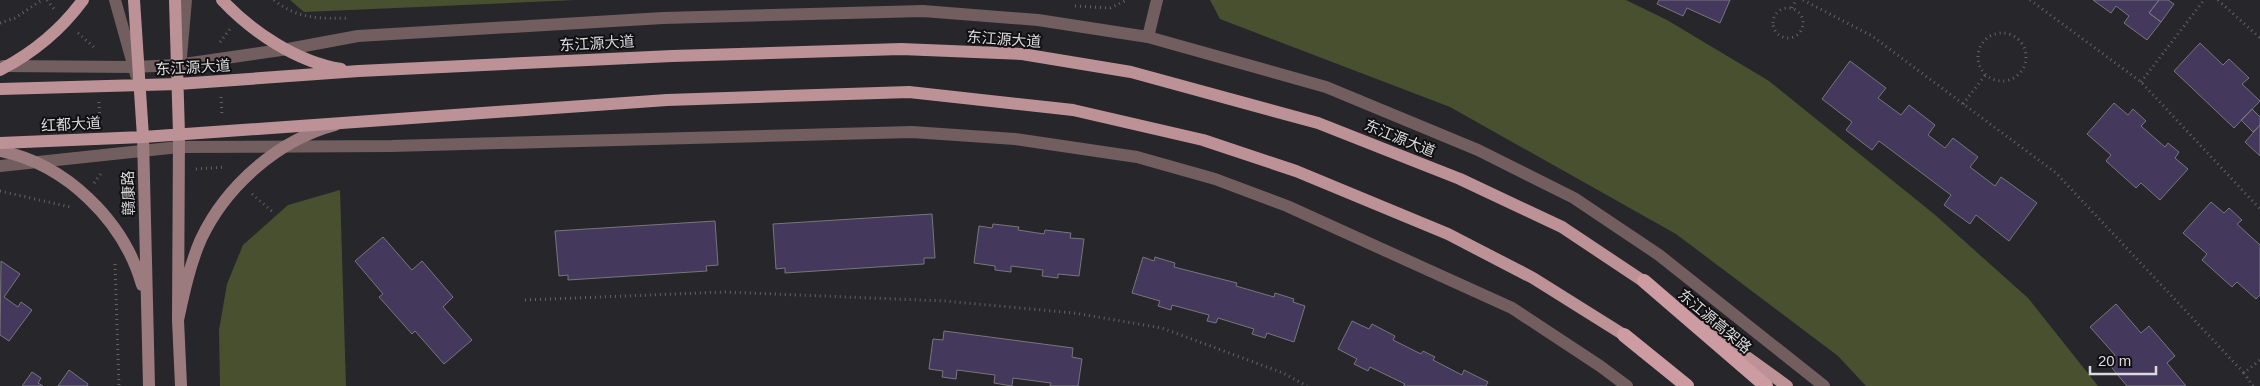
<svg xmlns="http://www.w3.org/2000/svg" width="2260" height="386" viewBox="0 0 2260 386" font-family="Helvetica,'Noto Sans SC',sans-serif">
<rect width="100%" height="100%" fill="#27262a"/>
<!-- green -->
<path fill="#495030" d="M 290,0 L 576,0 L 304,12 Z
M 1210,0 L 1626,0 L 1667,20 L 1769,81 L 1934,214 L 2028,298 L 2098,386 L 1866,386 L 1838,356 L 1676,234 L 1450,107 L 1220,19 Z
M 340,190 L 346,386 L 220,386 L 219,330 L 227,284 L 243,245 L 288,205 Z"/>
<!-- building -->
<path fill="#44385c" stroke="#77767b" d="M 1659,0 L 1730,0 L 1720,23 L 1687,8 L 1683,16 L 1657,4 Z
M 2093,0 L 2159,0 L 2149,13 L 2161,22 L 2147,40 L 2124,23 L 2129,16 L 2116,6 L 2111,13 Z
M 2159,0 L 2168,0 L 2174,4 L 2161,22 L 2149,13 Z
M 2200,43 L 2223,65 L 2229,59 L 2249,78 L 2242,84 L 2260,101 L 2234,128 L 2174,71 Z
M 1850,61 L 1886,88 L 1878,98 L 1901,115 L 1909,105 L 1935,125 L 1928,135 L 1945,148 L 1953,138 L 1978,157 L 1970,167 L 1995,186 L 2001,177 L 2037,203 L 2009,241 L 1976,215 L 1970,224 L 1944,205 L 1951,195 L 1879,141 L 1872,150 L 1846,130 L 1852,122 L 1822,99 Z
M 2114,103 L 2128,115 L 2133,109 L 2146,121 L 2141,126 L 2165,147 L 2168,143 L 2179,152 L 2175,158 L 2188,169 L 2160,200 L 2141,183 L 2136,188 L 2106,161 L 2111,155 L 2087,134 Z
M 2252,109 L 2260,117 L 2260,125 L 2253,132 L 2241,120 Z
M 2260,125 L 2260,156 L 2245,142 Z
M 2211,202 L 2224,213 L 2229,208 L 2242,220 L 2237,224 L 2260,245 L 2260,295 L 2256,299 L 2237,282 L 2232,287 L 2202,260 L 2207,254 L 2183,233 Z
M 932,214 L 935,258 L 924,258 L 924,264 L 785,273 L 785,268 L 776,269 L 773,224 Z
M 715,221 L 718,265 L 706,266 L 707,271 L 568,280 L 568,275 L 559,276 L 555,231 Z
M 993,224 L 1019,227 L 1018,230 L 1044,234 L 1045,230 L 1071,233 L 1070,238 L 1084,239 L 1079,276 L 1058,274 L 1058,278 L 1042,276 L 1043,270 L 1011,266 L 1011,272 L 995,270 L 995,266 L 974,263 L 979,226 L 992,228 Z
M 383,237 L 412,270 L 422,261 L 453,297 L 443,307 L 472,340 L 444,364 L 415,331 L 412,334 L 379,297 L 383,294 L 355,261 Z
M 1143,257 L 1154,261 L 1155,257 L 1175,263 L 1174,267 L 1237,283 L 1236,286 L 1274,297 L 1275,293 L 1294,299 L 1293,302 L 1305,306 L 1294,342 L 1267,333 L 1265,338 L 1252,334 L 1254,329 L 1218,318 L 1216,323 L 1207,321 L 1209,315 L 1172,305 L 1171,310 L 1158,306 L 1160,301 L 1132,293 Z
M 1,261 L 20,274 L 4,297 L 18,307 L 21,302 L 32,310 L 9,341 L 0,335 Z
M 2116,304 L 2141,333 L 2149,326 L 2175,356 L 2167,363 L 2186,386 L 2127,386 L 2107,362 L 2115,355 L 2090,327 Z
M 1352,321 L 1369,329 L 1372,324 L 1395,336 L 1393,340 L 1421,354 L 1423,351 L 1435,357 L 1433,360 L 1462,375 L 1464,370 L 1488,382 L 1486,386 L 1403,386 L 1405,384 L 1370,367 L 1368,371 L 1354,364 L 1357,359 L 1338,349 Z
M 944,331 L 1073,348 L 1072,357 L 1082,359 L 1078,386 L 1050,386 L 1051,383 L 1013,378 L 1012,386 L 994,383 L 995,375 L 957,370 L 956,379 L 942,377 L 943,371 L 929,369 L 933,339 L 943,340 Z
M 69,370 L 88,384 L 87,386 L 58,386 Z
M 32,372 L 41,378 L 38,383 L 43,386 L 22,386 Z"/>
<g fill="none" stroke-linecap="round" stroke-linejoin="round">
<!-- path -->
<path stroke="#646367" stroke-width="3" stroke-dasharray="1 4" stroke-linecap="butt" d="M 47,0 L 54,9
M 274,0 C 297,19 321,19 349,18
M 1803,0 L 1872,36 L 2056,173 L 2244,373
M 2030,0 L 2141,82 L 2260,209
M 2218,0 L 2260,38
M 1075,6 L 1110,8 L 1127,0
M1773 23a15 15 0 1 1 30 0a15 15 0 1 1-30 0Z
M 1792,8 L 1796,0
M 0,23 L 15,18 L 42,0
M 78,33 L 96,49
M1978 57a24 24 0 1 1 48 0a24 24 0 1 1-48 0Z
M 220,42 L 230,29
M 2141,82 L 2204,0
M 221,97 L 222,116
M 99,102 L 100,123
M 1963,104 L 1986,74
M 196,169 L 225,167
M 94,183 L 102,172
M 0,191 L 70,207
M 252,194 L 274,213
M 115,264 L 119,386
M 525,300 L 725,292 L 945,301 L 1074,313 L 1162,328 L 1283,373 L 1307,386
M 2253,386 L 2244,373 L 2260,360"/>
<!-- tertiary -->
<path stroke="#725d5f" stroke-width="12" d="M 115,0 L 136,75
M 1148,37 L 1157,0
M 181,57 L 186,0
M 3,66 L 133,67 L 177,65 L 288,49 L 358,36 L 663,18 L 923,11 L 1038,20 L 1148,37 L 1326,87 L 1478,150 L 1574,198 L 1659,255 L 1824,386
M 0,166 L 179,147 L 392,146 L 912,132 L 1015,139 L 1137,157 L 1215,179 L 1287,206 L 1512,308 L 1600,366 L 1627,386"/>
<!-- secondary -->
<path stroke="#9c7b7f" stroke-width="12" d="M 179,134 L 178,320 L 181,386
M 143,137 L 149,386
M 0,151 C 66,164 124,221 142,285
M 178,320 C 184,292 190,264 201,239 C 226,186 278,140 335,125"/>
<!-- primary -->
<path stroke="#bd9297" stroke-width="12" d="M 134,0 L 143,137
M 175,0 L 179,134
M 222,0 C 252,32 297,62 341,69
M 0,70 C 33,53 61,30 83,0
M 0,89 L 178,84 L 359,71 L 672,56 L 901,49 L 1022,54 L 1131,72 L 1318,123 L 1460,179 L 1562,227 L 1652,287
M 0,143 L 143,137 L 667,100 L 909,92 L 1073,110 L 1203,140 L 1296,171 L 1448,234 L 1533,278 L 1624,335 L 1631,341
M 1704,326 L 1787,386"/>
<!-- trunk -->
<path stroke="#cc9ca2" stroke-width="14" d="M 1644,281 L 1766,386
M 1624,335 L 1687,386"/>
</g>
<g text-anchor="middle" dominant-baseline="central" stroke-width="4" stroke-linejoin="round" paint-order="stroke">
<!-- street labels -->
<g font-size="15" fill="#dbdbdd" stroke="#100f11">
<text transform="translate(1004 39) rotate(4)">东江源大道</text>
<text transform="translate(597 43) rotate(-3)">东江源大道</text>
<text transform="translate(193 67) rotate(-3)">东江源大道</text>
<text transform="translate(71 124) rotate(-3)">红都大道</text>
<text transform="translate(1400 138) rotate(22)">东江源大道</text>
<text transform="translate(128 193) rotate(-91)">赣康路</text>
<text transform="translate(1715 321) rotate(40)">东江源高架路</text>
</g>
</g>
<!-- scale -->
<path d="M2090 366v8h66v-8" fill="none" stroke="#dbdbdd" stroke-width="2.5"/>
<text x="2098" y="366" font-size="15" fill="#dbdbdd" stroke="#100f11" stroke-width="4" paint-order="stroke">20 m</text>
</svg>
